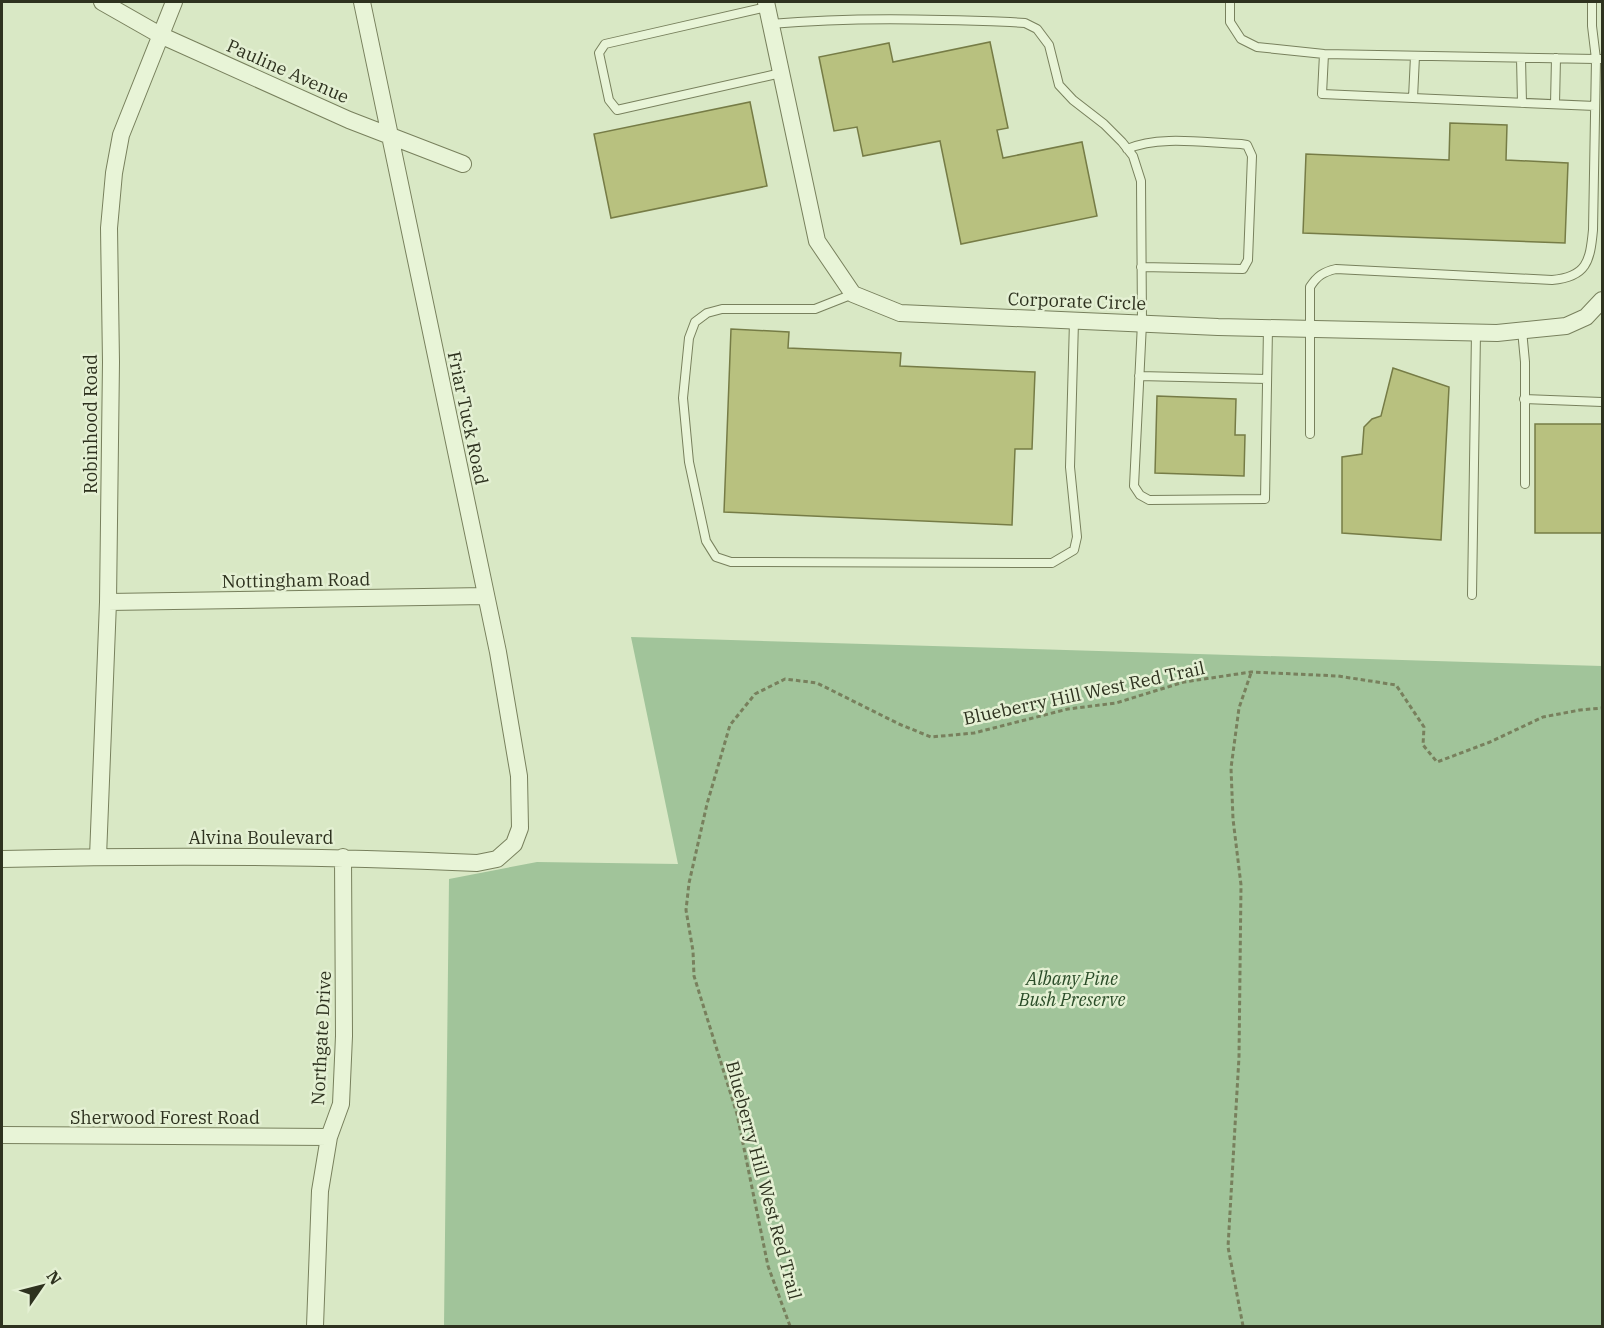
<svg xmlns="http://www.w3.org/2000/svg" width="1604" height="1328" viewBox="0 0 1604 1328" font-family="'IBM Plex Serif',serif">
<rect width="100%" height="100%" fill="#d9e8c5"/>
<!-- green -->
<path fill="#a1c49a" d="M 631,637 L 1602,666 L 1602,1326 L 444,1326 L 449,879 L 537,862 L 678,864 Z"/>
<!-- building -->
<path fill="#b8c17f" stroke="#767c46" stroke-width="1.5" d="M 990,42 L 1008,128 L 997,130 L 1003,158 L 1082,142 L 1097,216 L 961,244 L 940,141 L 863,156 L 857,127 L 834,131 L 819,57 L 889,43 L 893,62 Z
M 750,102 L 767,186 L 611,218 L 594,134 Z
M 1450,123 L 1507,125 L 1506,160 L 1568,163 L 1565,243 L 1303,233 L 1306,154 L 1449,160 Z
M 731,329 L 789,332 L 788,348 L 901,353 L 900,366 L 1035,372 L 1032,449 L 1015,449 L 1012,525 L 724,512 Z
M 1393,368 L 1449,387 L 1441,540 L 1342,533 L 1342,457 L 1362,454 L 1364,427 L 1372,419 L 1381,416 Z
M 1157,396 L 1236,399 L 1235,435 L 1245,435 L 1244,476 L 1155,473 Z
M 1535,424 L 1602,424 L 1602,533 L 1535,533 Z"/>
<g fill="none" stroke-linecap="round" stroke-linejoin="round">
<defs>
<path id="lane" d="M 1230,2 L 1230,22 L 1241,39 L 1257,47 L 1324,54 L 1596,59 L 1592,26 L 1592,2
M 767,7 L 605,44 L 599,53 L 609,100 L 617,110 L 781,73
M 770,24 C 851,17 929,19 1010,22 L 1025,23 L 1037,29 L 1049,45 L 1059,85 L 1073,100 L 1104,124 L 1122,142 L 1133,156 L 1141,181 L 1142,323 L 1134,486 L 1140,495 L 1149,500 L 1265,499 L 1268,328
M 1324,54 L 1322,94 L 1595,106
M 1521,58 L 1522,103
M 1413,98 L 1415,56
M 1555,104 L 1556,58
M 1127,149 C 1160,135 1205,143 1241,144 L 1247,145 L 1252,156 L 1248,260 L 1243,269 L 1141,267
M 853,294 L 815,309 L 722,309 L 707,313 L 695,322 L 689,338 L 683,398 L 689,462 L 706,541 L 716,557 L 731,562 L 1052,563 L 1074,550 L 1077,537 L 1070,467 L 1074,321
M 1522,330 L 1525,362 L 1525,484
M 1139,376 L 1267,379
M 1524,399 L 1602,402
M 1310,434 L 1310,287 C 1317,276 1323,272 1336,269 L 1552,280 C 1587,277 1590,261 1593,230 L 1596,59 L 1602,59
M 1472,595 L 1476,332"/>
<path id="street" d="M 102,2 L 160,35 L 349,120 L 463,164
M 766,2 L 817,241 L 853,294 L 900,313 L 1218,327 L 1497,333 L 1566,326 L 1586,317 L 1602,300
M 108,602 L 485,596
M 98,857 L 108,602 L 111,362 L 109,228 L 114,173 L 121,135 L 174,2
M 2,859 C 160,855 318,856 477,863 L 497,859 L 514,844 L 520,828 L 519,776 L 498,652 L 362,2
M 2,1135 L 329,1137
M 315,1326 L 320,1191 L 329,1137 L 341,1104 L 344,1036 L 343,857"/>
</defs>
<!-- lane casing -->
<use href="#lane" stroke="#78805d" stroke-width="10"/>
<!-- street casing -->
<use href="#street" stroke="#78805d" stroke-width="18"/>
<!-- path -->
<path stroke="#78805d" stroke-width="3" stroke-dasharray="4.5 3" stroke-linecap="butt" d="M 790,1326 L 768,1266 L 737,1114 L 694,976 L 693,951 L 686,910 L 689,883 L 707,804 L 730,725 L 755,694 L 785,679 L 817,683 L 899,724 L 931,737 L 974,733 L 1068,709 L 1116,703 L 1184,682 L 1251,672 L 1338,676 L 1396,685 L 1424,727 L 1423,745 L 1437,762 L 1490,742 L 1543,717 L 1580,710 L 1602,708
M 1243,1326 L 1228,1247 L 1239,1057 L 1241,885 L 1233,819 L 1231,768 L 1239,708 L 1251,673"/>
<!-- lane -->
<use href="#lane" stroke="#e8f4d7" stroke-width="8"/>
<!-- street -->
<use href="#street" stroke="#e8f4d7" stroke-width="16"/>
</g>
<g text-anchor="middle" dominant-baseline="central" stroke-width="5" stroke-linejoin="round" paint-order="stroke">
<!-- street labels -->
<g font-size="18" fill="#2e321f" stroke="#e4f0d3">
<text transform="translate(288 71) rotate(24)">Pauline Avenue</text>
<text transform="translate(1077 301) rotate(2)">Corporate Circle</text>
<text transform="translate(468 418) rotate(78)">Friar Tuck Road</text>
<text transform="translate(90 424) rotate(-90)">Robinhood Road</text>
<text transform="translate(296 580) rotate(-1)">Nottingham Road</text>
<text transform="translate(1084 693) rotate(-12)">Blueberry Hill West Red Trail</text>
<text x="261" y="837">Alvina Boulevard</text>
<text transform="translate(321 1038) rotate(-87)">Northgate Drive</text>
<text x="165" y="1117">Sherwood Forest Road</text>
<text transform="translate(764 1180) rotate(75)">Blueberry Hill West Red Trail</text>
</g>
<!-- park labels -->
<g font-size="18" font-style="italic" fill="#2a4c28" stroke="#e4f0d3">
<text x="1072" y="978">Albany Pine<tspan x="1072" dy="21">Bush Preserve</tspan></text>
</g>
</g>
<!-- border -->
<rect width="1604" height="1328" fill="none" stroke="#2e321f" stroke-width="6"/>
<!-- north arrow -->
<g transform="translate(42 1286) rotate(55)" stroke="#e4f0d3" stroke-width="4.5" paint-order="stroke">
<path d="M0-4.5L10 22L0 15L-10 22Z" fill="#2e321f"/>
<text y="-9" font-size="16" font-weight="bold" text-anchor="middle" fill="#2e321f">N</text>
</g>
</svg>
